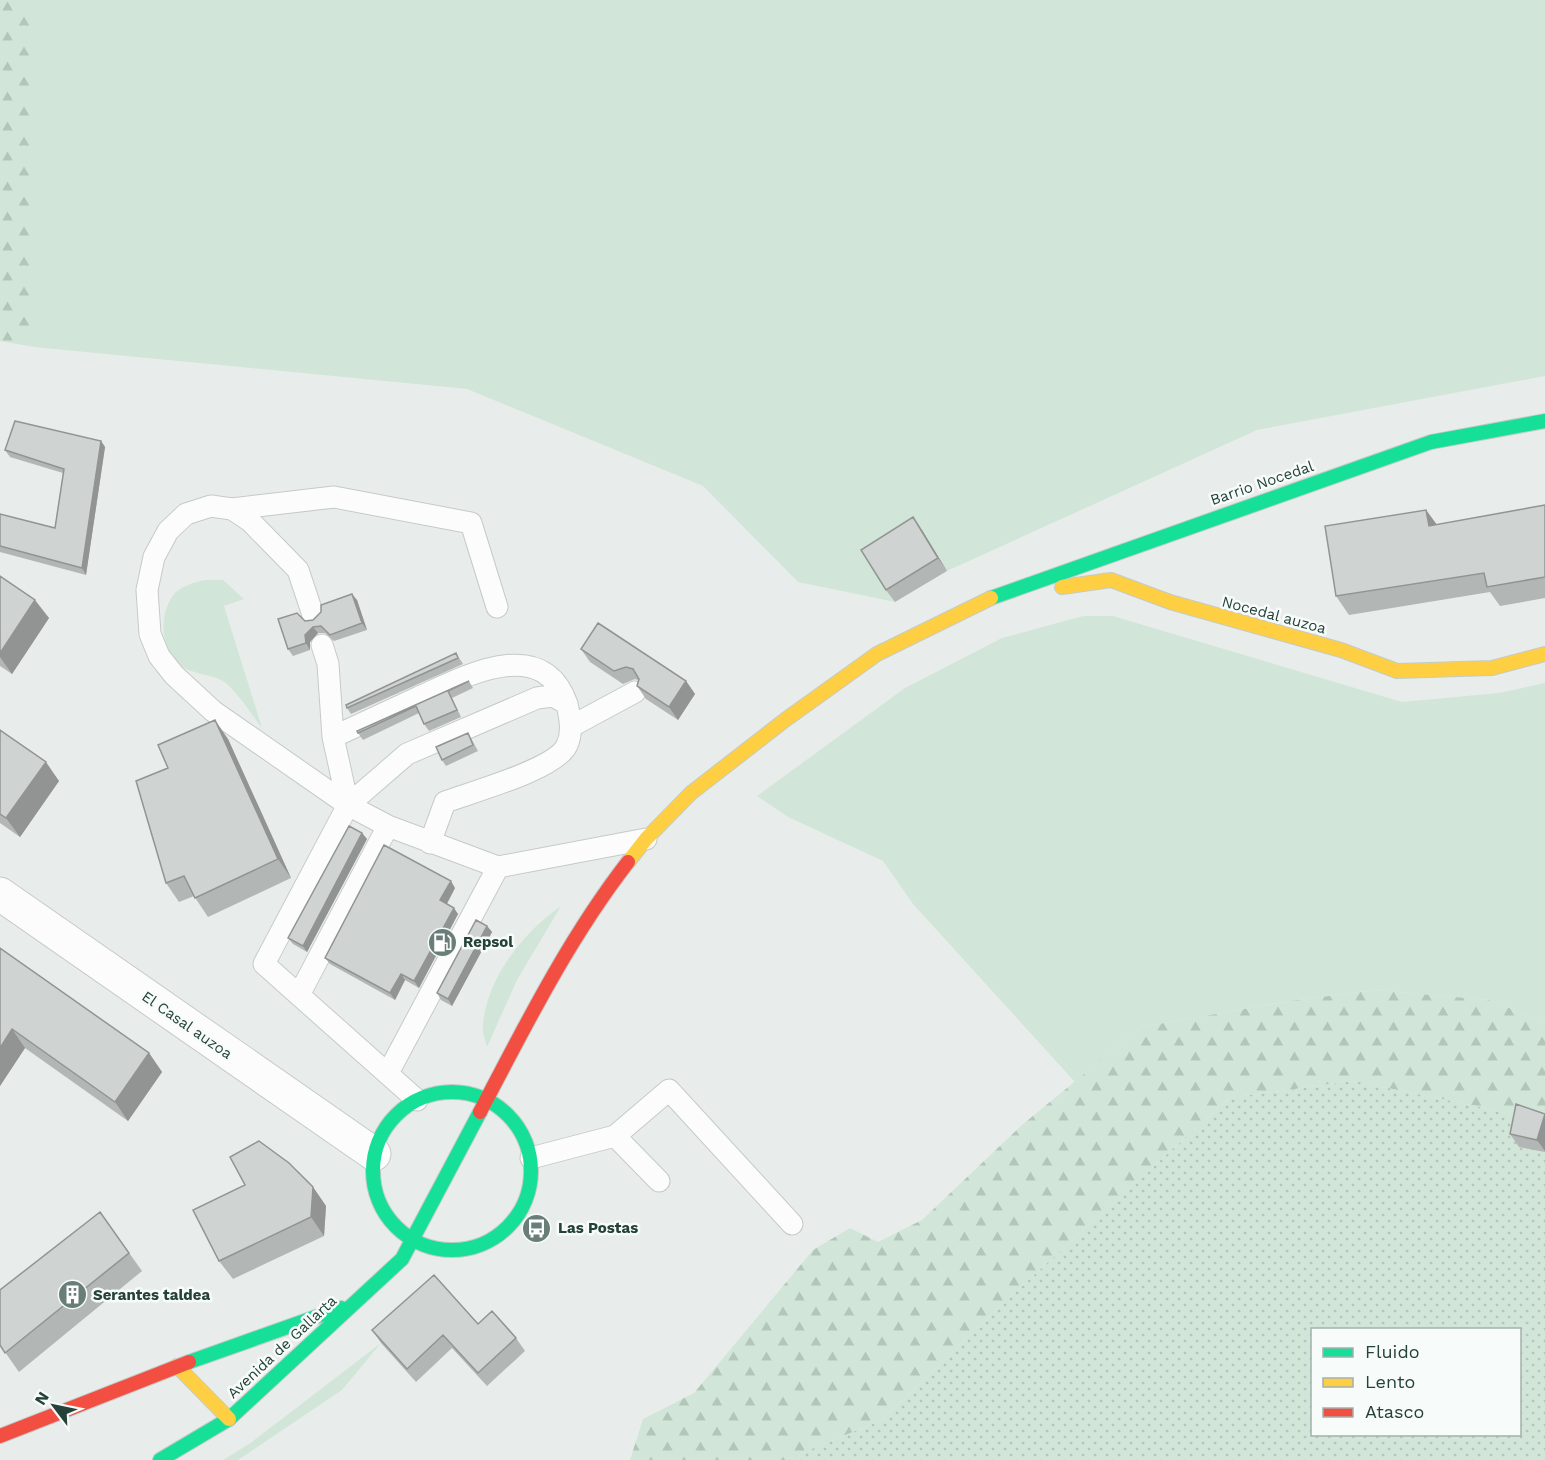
<svg xmlns="http://www.w3.org/2000/svg" width="1545" height="1460" viewBox="0 0 1545 1460" font-family="'Work Sans',sans-serif">
<defs>
<pattern id="forest-firs" width="22" height="20" patternUnits="userSpaceOnUse" patternTransform="scale(1.5)"><rect width="22" height="20" fill="#d1e6d8"/><path d="M5 1l3.5 6h-7zM16 11l3.5 6h-7z" fill="#b3c6ba"/></pattern>
<pattern id="garden-dots" width="8" height="8" patternUnits="userSpaceOnUse" patternTransform="scale(1.5)"><rect width="8" height="8" fill="#d1e6d8"/><path d="M2 2h.1M6 6h.1" fill="none" stroke="#b3c6ba" stroke-width="1.8" stroke-linecap="round"/></pattern>
</defs>
<rect width="100%" height="100%" fill="#e8edeb"/>
<!-- grass -->
<path fill="#d1e6d8" d="M 34,0 L 1545,0 L 1545,376 L 1257,430 L 947,571 L 923,531 L 870,563 L 895,602 L 798,582 L 703,486 L 467,389 L 34,347 Z
M 204,580 L 223,580 L 244,599 L 224,606 L 262,728 C 251,714 240,696 227,684 C 214,673 194,676 180,665 C 160,649 158,613 175,593 C 183,585 194,583 204,580 Z
M 1083,616 L 1113,616 L 1402,702 L 1499,693 L 1545,683 L 1545,1022 L 1489,1000 L 1375,990 L 1290,1001 L 1141,1027 L 1075,1082 L 913,904 L 883,861 L 788,817 L 757,796 L 905,688 L 1002,638 Z
M 561,906 L 517,980 L 487,1047 C 485,1040 482,1031 483,1024 C 488,976 523,933 561,906 Z
M 381,1343 L 342,1390 L 238,1460 L 223,1460 L 249,1444 Z"/>
<!-- forest -->
<path fill="url(#forest-firs)" d="M 0,0 L 34,0 L 34,347 L 0,341 Z
M 1375,990 L 1489,1000 L 1545,1022 L 1545,1124 L 1476,1106 L 1353,1081 L 1229,1098 L 1012,1295 L 882,1420 L 785,1460 L 630,1460 L 643,1419 L 694,1393 L 813,1250 L 850,1228 L 878,1242 L 922,1220 L 1022,1125 L 1141,1027 L 1290,1001 Z"/>
<!-- garden -->
<path fill="url(#garden-dots)" fill-rule="evenodd" d="M 1353,1081 L 1476,1106 L 1545,1124 L 1545,1460 L 785,1460 L 882,1420 L 1012,1295 L 1229,1098 ZM 1312,1330 L 1520,1330 L 1520,1434 L 1312,1434 Z"/>
<g fill="none" stroke-linecap="round" stroke-linejoin="round">
<defs>
<path id="lane" d="M 232,509 L 334,497 L 471,523 L 497,607
M 313,615 L 298,570 L 250,521 L 232,509 L 211,506 L 186,514 L 168,531 L 154,557 L 147,590 L 150,634 L 159,656 L 174,675 L 213,711 L 348,805 L 333,737 L 328,664 L 322,645
M 572,726 L 635,692
M 333,737 C 361,724 389,711 417,698 C 464,677 542,633 567,704
M 348,805 L 388,826 L 498,867 L 646,839
M 299,995 L 388,826
M 388,1073 L 498,867
M 417,1100 L 264,964 L 348,805 L 407,754 L 537,698 L 553,696 L 567,704 C 570,718 573,732 567,745 C 557,769 472,792 445,802 L 430,843
M 615,1136 L 659,1181
M 531,1158 L 615,1136 L 669,1090 L 792,1224"/>
<path id="street" d="M 0,894 L 374,1154"/>
<path id="fast" d="M 991,598 L 1431,442 L 1545,421
M373 1171a79 79 0 1 1 158 0a79 79 0 1 1-158 0Z
M 189,1362 L 341,1308
M 160,1460 L 229,1419 L 402,1259 L 480,1112"/>
<path id="slow" d="M 1062,587 L 1111,580 L 1170,602 L 1341,650 L 1397,671 L 1492,668 L 1545,654
M 628,862 L 646,839 L 691,793 L 785,720 L 877,654 L 991,598
M 177,1366 L 229,1419"/>
<path id="jam" d="M 480,1112 C 525,1026 569,938 628,862
M 0,1436 L 189,1362"/>
</defs>
<!-- lane casing -->
<use href="#lane" stroke="#c5cac8" stroke-width="23"/>
<!-- street casing -->
<use href="#street" stroke="#c5cac8" stroke-width="35"/>
<!-- fast casing -->
<use href="#fast" stroke="#c3cbc8" stroke-width="16"/>
<!-- slow casing -->
<use href="#slow" stroke="#c3cbc8" stroke-width="16"/>
<!-- jam casing -->
<use href="#jam" stroke="#c3cbc8" stroke-width="16"/>
<!-- lane -->
<use href="#lane" stroke="#fcfcfc" stroke-width="21"/>
<!-- street -->
<use href="#street" stroke="#fcfcfc" stroke-width="33"/>
<!-- fast -->
<use href="#fast" stroke="#16e098" stroke-width="14"/>
<!-- slow -->
<use href="#slow" stroke="#ffcf43" stroke-width="14"/>
<!-- jam -->
<use href="#jam" stroke="#f24e42" stroke-width="14"/>
</g>
<!-- wall -->
<path fill="#b2b6b5" d="M 101,441 L 105,447 L 86,575 L 0,552 L 0,514 L 55,528 L 63,473 L 10,457 L 5,450 Z
M 1545,505 L 1545,598 L 1500,606 L 1490,592 L 1349,615 L 1336,596 L 1426,510 L 1437,525 Z
M 922,530 L 947,571 L 895,602 L 886,590 Z
M 0,576 L 49,618 L 12,674 L 0,666 Z
M 357,600 L 367,630 L 334,641 L 325,633 L 318,633 L 310,642 L 310,650 L 293,656 L 288,649 L 305,621 L 313,620 Z
M 581,649 L 686,681 L 695,694 L 678,720 L 646,699 L 637,686 L 638,680 L 635,679 L 623,684 L 590,662 Z
M 456,653 L 463,664 L 351,714 L 347,708 Z
M 469,681 L 473,688 L 452,698 L 461,717 L 429,731 L 424,724 L 419,713 L 363,740 L 358,733 Z
M 0,730 L 59,781 L 20,837 L 0,823 Z
M 468,733 L 472,740 L 478,751 L 446,766 L 442,760 Z
M 228,739 L 291,878 L 208,917 L 194,896 L 179,902 L 166,883 L 168,768 Z
M 362,833 L 367,839 L 307,952 L 293,944 L 288,938 Z
M 455,888 L 447,904 L 458,914 L 419,988 L 405,980 L 395,1000 L 330,964 L 325,958 Z
M 487,926 L 492,932 L 452,1006 L 441,1000 L 437,993 Z
M 0,948 L 149,1053 L 162,1072 L 128,1121 L 25,1048 L 0,1086 Z
M 1545,1114 L 1545,1152 L 1519,1147 L 1510,1134 Z
M 313,1187 L 326,1206 L 324,1236 L 233,1279 L 219,1261 Z
M 100,1212 L 142,1271 L 19,1372 L 0,1345 Z
M 478,1324 L 516,1338 L 525,1351 L 487,1386 L 452,1348 L 416,1382 L 381,1343 L 372,1330 Z"/>
<!-- shaded-wall -->
<path fill="#919493" d="M 101,441 L 105,447 L 86,575 L 82,568 Z
M 1426,510 L 1440,529 L 1429,526 Z
M 913,517 L 922,530 L 947,571 L 938,558 Z
M 352,594 L 357,600 L 367,630 L 362,623 Z
M 35,600 L 49,618 L 12,674 L 0,657 L 0,653 Z
M 313,627 L 318,633 L 310,642 L 310,650 L 306,643 L 305,635 Z
M 686,681 L 695,694 L 678,720 L 669,707 Z
M 215,720 L 228,739 L 291,878 L 278,859 Z
M 46,762 L 59,781 L 20,837 L 6,818 Z
M 362,833 L 367,839 L 307,952 L 303,946 Z
M 451,881 L 455,888 L 445,907 L 440,900 Z
M 454,908 L 458,914 L 419,988 L 414,981 Z
M 487,926 L 492,932 L 452,1006 L 448,999 Z
M 401,974 L 405,980 L 395,1000 L 390,993 Z
M 12,1029 L 25,1048 L 0,1086 L 0,1048 Z
M 149,1053 L 162,1072 L 128,1121 L 115,1102 Z
M 1545,1114 L 1545,1151 L 1537,1140 Z
M 313,1187 L 326,1206 L 324,1236 L 311,1217 Z"/>
<!-- building -->
<path fill="#cfd4d2" stroke="#919493" stroke-width="1.5" d="M 15,421 L 101,441 L 82,568 L 0,546 L 0,514 L 55,528 L 64,469 L 5,450 Z
M 1545,505 L 1545,577 L 1487,587 L 1484,573 L 1336,596 L 1325,526 L 1426,510 L 1429,526 Z
M 913,517 L 938,558 L 886,590 L 861,550 Z
M 0,576 L 35,600 L 0,653 Z
M 352,594 L 362,623 L 330,635 L 321,626 L 313,627 L 305,635 L 306,643 L 288,649 L 278,619 L 297,613 L 305,621 L 313,620 L 321,612 L 321,605 Z
M 598,623 L 686,681 L 669,707 L 637,686 L 639,679 L 633,669 L 626,667 L 614,671 L 581,649 Z
M 456,653 L 458,658 L 347,708 L 346,705 Z
M 469,681 L 448,691 L 457,710 L 424,724 L 416,706 L 358,733 L 357,731 Z
M 215,720 L 278,859 L 195,898 L 184,876 L 166,883 L 136,781 L 168,768 L 158,745 Z
M 0,730 L 46,762 L 6,818 L 0,814 Z
M 468,733 L 473,745 L 442,760 L 436,747 Z
M 349,826 L 362,833 L 303,946 L 288,938 Z
M 384,845 L 451,881 L 440,900 L 454,908 L 414,981 L 401,974 L 390,993 L 325,958 Z
M 476,920 L 487,926 L 448,999 L 437,993 Z
M 0,948 L 149,1053 L 115,1102 L 12,1029 L 0,1048 Z
M 1516,1104 L 1545,1114 L 1537,1140 L 1510,1134 Z
M 259,1141 L 289,1163 L 313,1187 L 311,1217 L 219,1261 L 193,1210 L 245,1185 L 230,1157 Z
M 100,1212 L 129,1253 L 5,1353 L 0,1345 L 0,1290 Z
M 434,1275 L 478,1324 L 492,1311 L 516,1338 L 478,1373 L 443,1335 L 407,1369 L 372,1330 Z"/>
<!-- icons -->
<defs>
<symbol id="fuel-disc" viewBox="-11 -11 22 22"><circle r="9.5" fill="#697e78" stroke="#f7fbf9"/><path d="M-5.5-6h7V0h2V4h1.3V-2.5L3-4.5l.8-.8L6-3V5H2.5V1h-1V6h-7ZM-4.2-4.7v3.2H.2V-4.7Z" fill="#fff"/></symbol>
<symbol id="bus-disc" viewBox="-11 -11 22 22"><circle r="9.5" fill="#697e78" stroke="#f7fbf9"/><path d="M-5-6H5V4H4V6H2V4H-2V6H-4V4H-5ZM-3.5-4V0h7V-4ZM-3.5 1.2v1.5H-2V1.2ZM2 1.2v1.5H3.5V1.2Z" fill="#fff"/></symbol>
<symbol id="building-disc" viewBox="-11 -11 22 22"><circle r="9.5" fill="#697e78" stroke="#f7fbf9"/><path d="M-4-6H4V6H1V3H-1V6H-4ZM-2.5-4.3h1.7v1.8h-1.7ZM.8-4.3h1.7v1.8H.8ZM-2.5-1h1.7V.8h-1.7ZM.8-1h1.7V.8H.8Z" fill="#fff"/></symbol>
</defs>
<g fill-rule="evenodd">
<use href="#fuel-disc" x="426" y="926" width="33" height="33"/>
<use href="#bus-disc" x="520" y="1212" width="33" height="33"/>
<use href="#building-disc" x="56" y="1278" width="33" height="33"/>
</g>
<g text-anchor="middle" dominant-baseline="central" stroke-width="5" stroke-linejoin="round" paint-order="stroke">
<!-- street labels -->
<g font-size="15" fill="#24423a" stroke="#f7fbf9">
<text transform="translate(1262 483) rotate(-19)">Barrio Nocedal</text>
<text transform="translate(1274 615) rotate(15)">Nocedal auzoa</text>
<text transform="translate(187 1025) rotate(35)">El Casal auzoa</text>
<text transform="translate(282 1347) rotate(-43)">Avenida de Gallarta</text>
</g>
<!-- poi labels -->
<g font-size="15" font-weight="bold" fill="#24423a" stroke="#f7fbf9" text-anchor="start">
<text x="463" y="942">Repsol</text>
<text x="558" y="1228">Las Postas</text>
<text x="93" y="1295">Serantes taldea</text>
</g>
</g>
<!-- legend -->
<rect x="1311" y="1328" width="210" height="108" fill="#f7fbf9" stroke="#a3b1ad" stroke-width="1.5"/>
<rect x="1323" y="1348" width="30" height="9" fill="#16e098" stroke="#a3b1ad" stroke-width="1.5"/>
<text x="1365" y="1358" font-size="18" fill="#24423a">Fluido</text>
<rect x="1323" y="1378" width="30" height="9" fill="#ffcf43" stroke="#a3b1ad" stroke-width="1.5"/>
<text x="1365" y="1388" font-size="18" fill="#24423a">Lento</text>
<rect x="1323" y="1408" width="30" height="9" fill="#f24e42" stroke="#a3b1ad" stroke-width="1.5"/>
<text x="1365" y="1418" font-size="18" fill="#24423a">Atasco</text>
<!-- north arrow -->
<g transform="translate(54 1406) rotate(302)" stroke="#f7fbf9" stroke-width="4.5" paint-order="stroke">
<path d="M0-4.5L10 22L0 15L-10 22Z" fill="#24423a"/>
<text y="-9" font-size="16" font-weight="bold" text-anchor="middle" fill="#24423a">N</text>
</g>
</svg>
